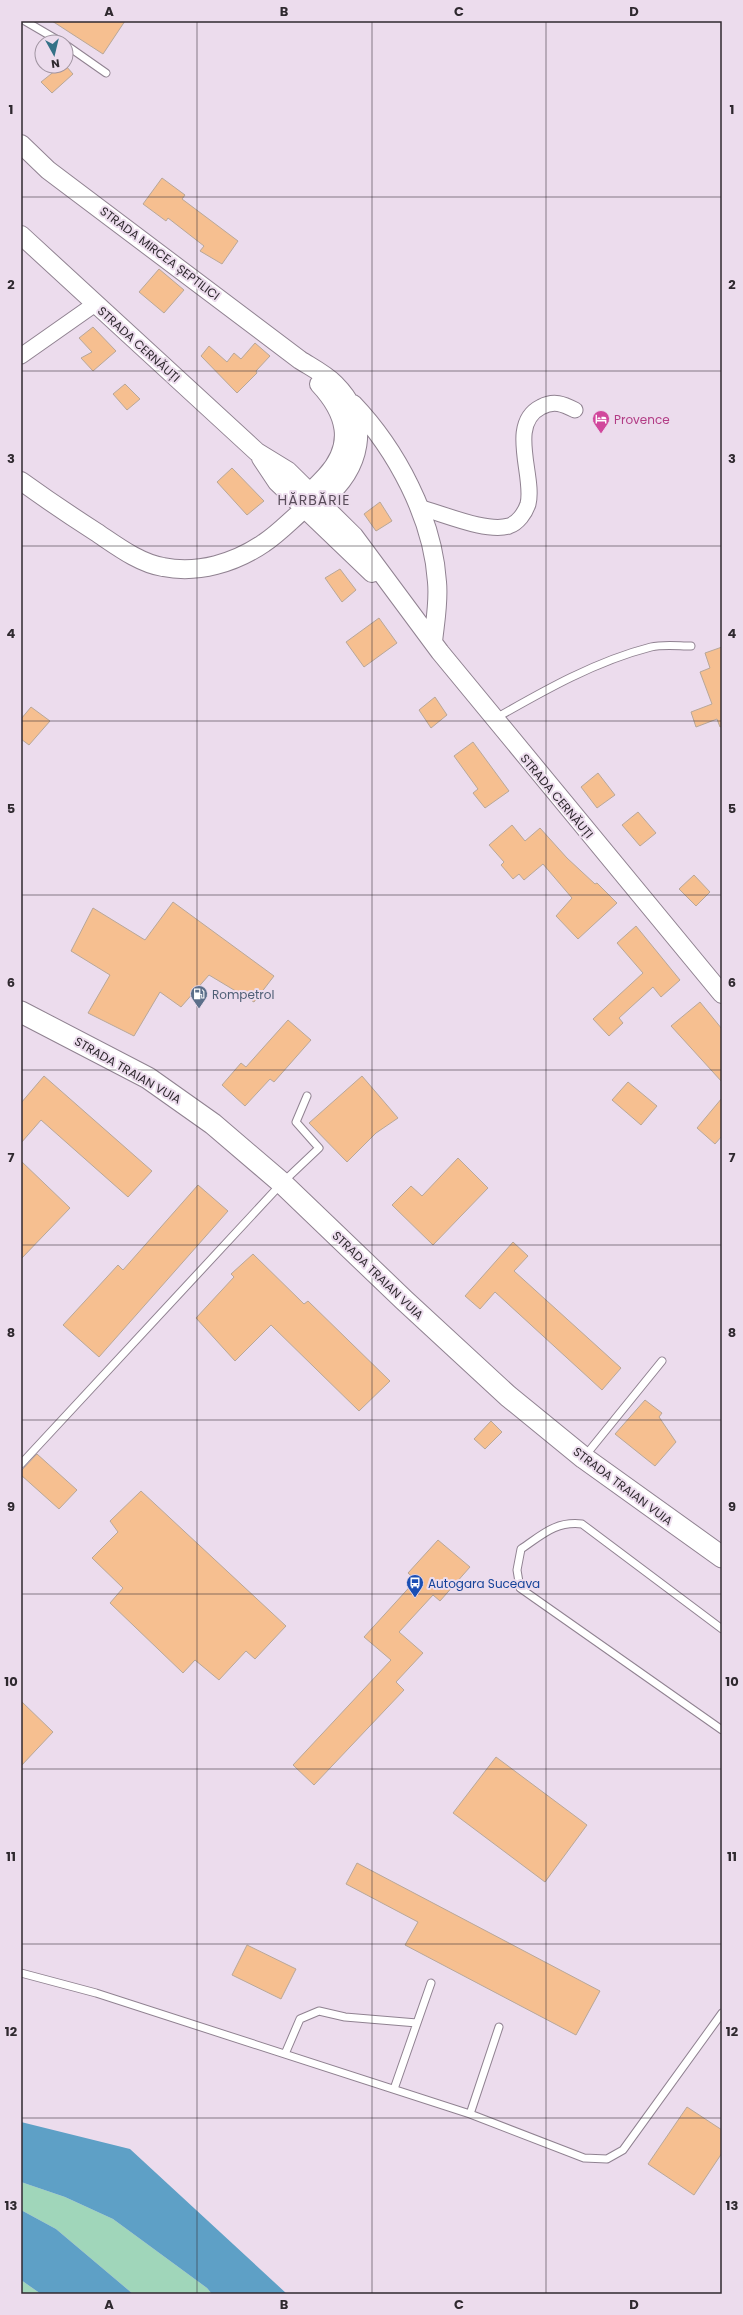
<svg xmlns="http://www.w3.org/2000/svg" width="743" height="2315" viewBox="0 0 743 2315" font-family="Poppins,sans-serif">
<rect width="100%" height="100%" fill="#ecdced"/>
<!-- green -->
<path fill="#a0d6ba" d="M 21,2182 L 65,2197 L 113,2219 L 207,2288 L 212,2294 L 133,2294 L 56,2229 L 21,2210 Z
M 21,2280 L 41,2294 L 21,2294 Z"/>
<!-- water -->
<path fill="#5ea0c6" d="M 21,2122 L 130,2149 L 287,2294 L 212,2294 L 207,2288 L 113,2219 L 65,2197 L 21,2182 Z
M 21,2210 L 56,2229 L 133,2294 L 41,2294 L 21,2280 Z"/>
<!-- building -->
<path fill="#f6bf90" stroke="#b8a799" d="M 52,21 L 125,21 L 103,54 Z
M 61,66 L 66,66 L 73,74 L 52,93 L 41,82 Z
M 162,178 L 185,195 L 182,199 L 238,241 L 222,264 L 200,251 L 204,246 L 168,218 L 166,221 L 143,204 Z
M 159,269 L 184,290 L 164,313 L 139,292 Z
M 93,327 L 116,351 L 93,371 L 81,358 L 92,352 L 79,338 Z
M 255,343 L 270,356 L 256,371 L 257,373 L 237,393 L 201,356 L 209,346 L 227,362 L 234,353 L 241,359 Z
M 125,384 L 140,399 L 127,410 L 113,394 Z
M 232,468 L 264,501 L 247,515 L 217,482 Z
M 380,502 L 392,521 L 376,531 L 364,514 Z
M 340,569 L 356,590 L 342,602 L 325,578 Z
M 379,618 L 397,643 L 364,667 L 346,642 Z
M 722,647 L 722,726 L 720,727 L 717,719 L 696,727 L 691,712 L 712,704 L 700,672 L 710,668 L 705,653 Z
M 435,697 L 447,715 L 431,728 L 419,710 Z
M 31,707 L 50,721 L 29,745 L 21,739 L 21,719 Z
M 473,742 L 509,791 L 485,808 L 473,793 L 478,789 L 454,756 Z
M 598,773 L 615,795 L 597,808 L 581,787 Z
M 638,812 L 656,833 L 640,846 L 622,825 Z
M 512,825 L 525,841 L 540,828 L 567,858 L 595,884 L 597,883 L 617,903 L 578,939 L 556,916 L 572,898 L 543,864 L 524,880 L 519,874 L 513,879 L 501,865 L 504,862 L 489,845 Z
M 694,875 L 710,892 L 696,906 L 679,889 Z
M 173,902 L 274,976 L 254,1002 L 209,975 L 181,1007 L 160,992 L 134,1036 L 88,1013 L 110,975 L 71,951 L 93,908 L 145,940 Z
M 636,926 L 680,980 L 661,997 L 653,987 L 619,1018 L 623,1023 L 609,1036 L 593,1019 L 643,973 L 617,943 Z
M 700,1002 L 722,1029 L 722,1082 L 671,1026 Z
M 288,1020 L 311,1040 L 274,1082 L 270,1079 L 245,1106 L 222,1085 L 241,1063 L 246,1067 Z
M 44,1076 L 152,1171 L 128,1197 L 41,1120 L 21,1143 L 21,1103 Z
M 362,1076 L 398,1118 L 376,1133 L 347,1162 L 309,1123 Z
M 628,1082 L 657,1106 L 641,1125 L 612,1100 Z
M 722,1098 L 722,1136 L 715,1144 L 697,1128 Z
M 458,1158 L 488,1188 L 433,1245 L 392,1205 L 411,1186 L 422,1196 Z
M 21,1161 L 70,1208 L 21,1259 Z
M 198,1185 L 228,1211 L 99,1357 L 63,1325 L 118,1265 L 123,1270 Z
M 513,1242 L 528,1256 L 514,1271 L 621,1368 L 602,1390 L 495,1292 L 480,1309 L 465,1296 Z
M 253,1254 L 304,1304 L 308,1301 L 390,1381 L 359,1411 L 271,1325 L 235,1361 L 196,1318 L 234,1277 L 231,1274 Z
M 645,1400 L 662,1413 L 659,1417 L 676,1442 L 655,1466 L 615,1434 Z
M 491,1421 L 502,1432 L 485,1449 L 474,1439 Z
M 37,1454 L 77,1490 L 59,1509 L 21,1475 L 21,1471 Z
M 141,1491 L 286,1626 L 255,1659 L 246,1651 L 219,1680 L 195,1660 L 183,1673 L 110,1603 L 123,1588 L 92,1558 L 118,1532 L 110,1521 Z
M 438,1540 L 470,1567 L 440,1601 L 433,1595 L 399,1632 L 423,1653 L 396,1682 L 404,1690 L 314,1785 L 293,1765 L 391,1660 L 364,1637 L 416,1580 L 408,1573 Z
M 21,1701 L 53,1732 L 21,1766 Z
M 496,1757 L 587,1825 L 545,1882 L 453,1813 Z
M 357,1863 L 600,1991 L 576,2035 L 405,1945 L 418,1922 L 346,1884 Z
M 247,1945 L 296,1969 L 281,1999 L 232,1975 Z
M 687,2107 L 722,2130 L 722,2153 L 694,2195 L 648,2164 Z"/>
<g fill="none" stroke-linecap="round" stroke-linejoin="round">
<defs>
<path id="service" d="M 25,21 L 61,42
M 66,45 L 106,73
M 496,718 C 545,690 596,661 651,647 C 663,644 679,646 691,646
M 585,1456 L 662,1361
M 21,1464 L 282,1183 L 319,1148 L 296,1122 L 307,1096
M 722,1629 L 582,1524 C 555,1521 542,1535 521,1549 L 517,1570 L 520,1588 L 722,1730
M 21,1973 L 96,1993 L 470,2114 L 584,2158 L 607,2159 L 623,2150 L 722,2013
M 285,2054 L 300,2019 L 319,2011 L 345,2017 L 417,2023
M 394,2089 L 431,1983
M 470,2114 L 499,2027"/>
<path id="minor" d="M 21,356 L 95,304
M 418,507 C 442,513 486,533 509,526 C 518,523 525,513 528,504 C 535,477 507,424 541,407 C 554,400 563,404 575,410"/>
<path id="tertiary" d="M 21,144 L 48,170 L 300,360 C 311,367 325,374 335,384 C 373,422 361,469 322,501 C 317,505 309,506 303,510 C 290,521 278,534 264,543 C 235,563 198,574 163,567 C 139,563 117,546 96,532 C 71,516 46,499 21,481
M 21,235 L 257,452 L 288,471 L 354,536 L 440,652 L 722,994
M 353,404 C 396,449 433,518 437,582 C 439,602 435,622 433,642
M 261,458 L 277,482 L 372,573
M 306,502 C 310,490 318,485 326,476 C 355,444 346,413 319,384"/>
<path id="secondary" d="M 21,1012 L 148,1078 L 213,1124 L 282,1183 L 404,1300 L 508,1396 L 584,1458 L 722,1557"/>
</defs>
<!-- service casing -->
<use href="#service" stroke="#908291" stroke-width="9"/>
<!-- minor casing -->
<use href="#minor" stroke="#908291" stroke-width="17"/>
<!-- tertiary casing -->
<use href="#tertiary" stroke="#908291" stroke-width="20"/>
<!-- secondary casing -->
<use href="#secondary" stroke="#908291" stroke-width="23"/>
<!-- service -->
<use href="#service" stroke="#fff" stroke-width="7"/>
<!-- minor -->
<use href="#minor" stroke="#fff" stroke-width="15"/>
<!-- tertiary -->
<use href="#tertiary" stroke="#fff" stroke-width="18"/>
<!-- secondary -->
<use href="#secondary" stroke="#fff" stroke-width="21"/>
</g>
<!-- grid -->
<path fill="none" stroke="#2f292f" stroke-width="1" stroke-opacity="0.55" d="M 197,21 L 197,2294M 372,21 L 372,2294M 546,21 L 546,2294M 21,197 L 722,197M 21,371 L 722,371M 21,546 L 722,546M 21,721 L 722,721M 21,895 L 722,895M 21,1070 L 722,1070M 21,1245 L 722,1245M 21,1420 L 722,1420M 21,1594 L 722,1594M 21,1769 L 722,1769M 21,1944 L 722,1944M 21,2118 L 722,2118"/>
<!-- icons -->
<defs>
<symbol id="hotel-pin" viewBox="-11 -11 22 30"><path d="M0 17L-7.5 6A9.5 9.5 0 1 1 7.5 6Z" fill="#d1479c" stroke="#ecdced"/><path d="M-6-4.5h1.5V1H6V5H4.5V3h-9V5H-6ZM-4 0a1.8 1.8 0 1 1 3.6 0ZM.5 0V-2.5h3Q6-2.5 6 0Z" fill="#fff"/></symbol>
<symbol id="fuel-pin" viewBox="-11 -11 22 30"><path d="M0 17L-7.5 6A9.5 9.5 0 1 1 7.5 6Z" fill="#5c6f8a" stroke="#ecdced"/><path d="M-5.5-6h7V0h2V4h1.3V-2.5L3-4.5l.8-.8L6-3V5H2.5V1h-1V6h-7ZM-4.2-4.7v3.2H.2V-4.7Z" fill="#fff"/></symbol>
<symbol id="bus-pin" viewBox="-11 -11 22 30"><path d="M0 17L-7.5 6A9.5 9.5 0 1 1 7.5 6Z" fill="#1a4fb4" stroke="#ecdced"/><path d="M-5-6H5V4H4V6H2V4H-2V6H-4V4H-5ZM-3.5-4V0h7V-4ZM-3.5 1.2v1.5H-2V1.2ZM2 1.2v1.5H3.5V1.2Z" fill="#fff"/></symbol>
</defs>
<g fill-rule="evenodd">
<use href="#hotel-pin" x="591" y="409" width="20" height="27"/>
<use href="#fuel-pin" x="189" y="984" width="20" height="27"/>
<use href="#bus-pin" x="405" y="1573" width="20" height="27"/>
</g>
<g text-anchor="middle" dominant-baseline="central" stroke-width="4" stroke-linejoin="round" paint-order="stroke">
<!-- street labels -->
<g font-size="12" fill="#2f292f" stroke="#ecdced">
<text transform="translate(160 253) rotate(37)">STRADA MIRCEA ȘEPTILICI</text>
<text transform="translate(139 344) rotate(42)">STRADA CERNĂUȚI</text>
<text transform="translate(557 796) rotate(50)">STRADA CERNĂUȚI</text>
<text transform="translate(128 1070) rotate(30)">STRADA TRAIAN VUIA</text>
<text transform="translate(378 1275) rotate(44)">STRADA TRAIAN VUIA</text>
<text transform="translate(623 1486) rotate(37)">STRADA TRAIAN VUIA</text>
</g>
<!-- hotel labels -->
<g font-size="12" fill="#b23c85" stroke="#ecdced" text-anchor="start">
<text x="614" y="419">Provence</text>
</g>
<!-- service labels -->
<g font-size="12" fill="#4e5e75" stroke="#ecdced" text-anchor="start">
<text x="212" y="994">Rompetrol</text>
</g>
<!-- transit labels -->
<g font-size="12" fill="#164399" stroke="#ecdced" text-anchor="start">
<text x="428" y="1583">Autogara Suceava</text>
</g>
<!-- quarter labels -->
<g font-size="14" letter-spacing="1" fill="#5b4e5c" stroke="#ecdced">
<text x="314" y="500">HĂRBĂRIE</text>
</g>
</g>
<!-- border -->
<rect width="743" height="2315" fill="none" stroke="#ecdced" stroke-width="44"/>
<!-- north arrow -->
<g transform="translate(54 54) rotate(172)"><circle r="19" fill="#ecdced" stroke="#a094a1"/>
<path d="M0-3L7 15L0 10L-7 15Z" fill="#347187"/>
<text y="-6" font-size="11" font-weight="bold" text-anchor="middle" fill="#2f292f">N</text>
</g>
<rect x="22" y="22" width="699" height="2271" fill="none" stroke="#2f292f" stroke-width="1.5"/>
<g font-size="13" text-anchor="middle" font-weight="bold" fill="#2f292f">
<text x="109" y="16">A</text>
<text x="284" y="16">B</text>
<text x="459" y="16">C</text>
<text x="634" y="16">D</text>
<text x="11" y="114">1</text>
<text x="732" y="114">1</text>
<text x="11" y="289">2</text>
<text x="732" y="289">2</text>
<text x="11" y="463">3</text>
<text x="732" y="463">3</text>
<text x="11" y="638">4</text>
<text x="732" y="638">4</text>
<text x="11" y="813">5</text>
<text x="732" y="813">5</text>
<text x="11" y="987">6</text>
<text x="732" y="987">6</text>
<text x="11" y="1162">7</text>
<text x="732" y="1162">7</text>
<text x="11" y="1337">8</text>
<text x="732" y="1337">8</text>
<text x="11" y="1511">9</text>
<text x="732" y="1511">9</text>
<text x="11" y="1686">10</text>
<text x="732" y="1686">10</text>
<text x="11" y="1861">11</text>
<text x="732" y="1861">11</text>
<text x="11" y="2036">12</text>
<text x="732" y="2036">12</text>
<text x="11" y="2210">13</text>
<text x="732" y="2210">13</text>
<text x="109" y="2309">A</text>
<text x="284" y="2309">B</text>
<text x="459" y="2309">C</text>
<text x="634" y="2309">D</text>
</g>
</svg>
